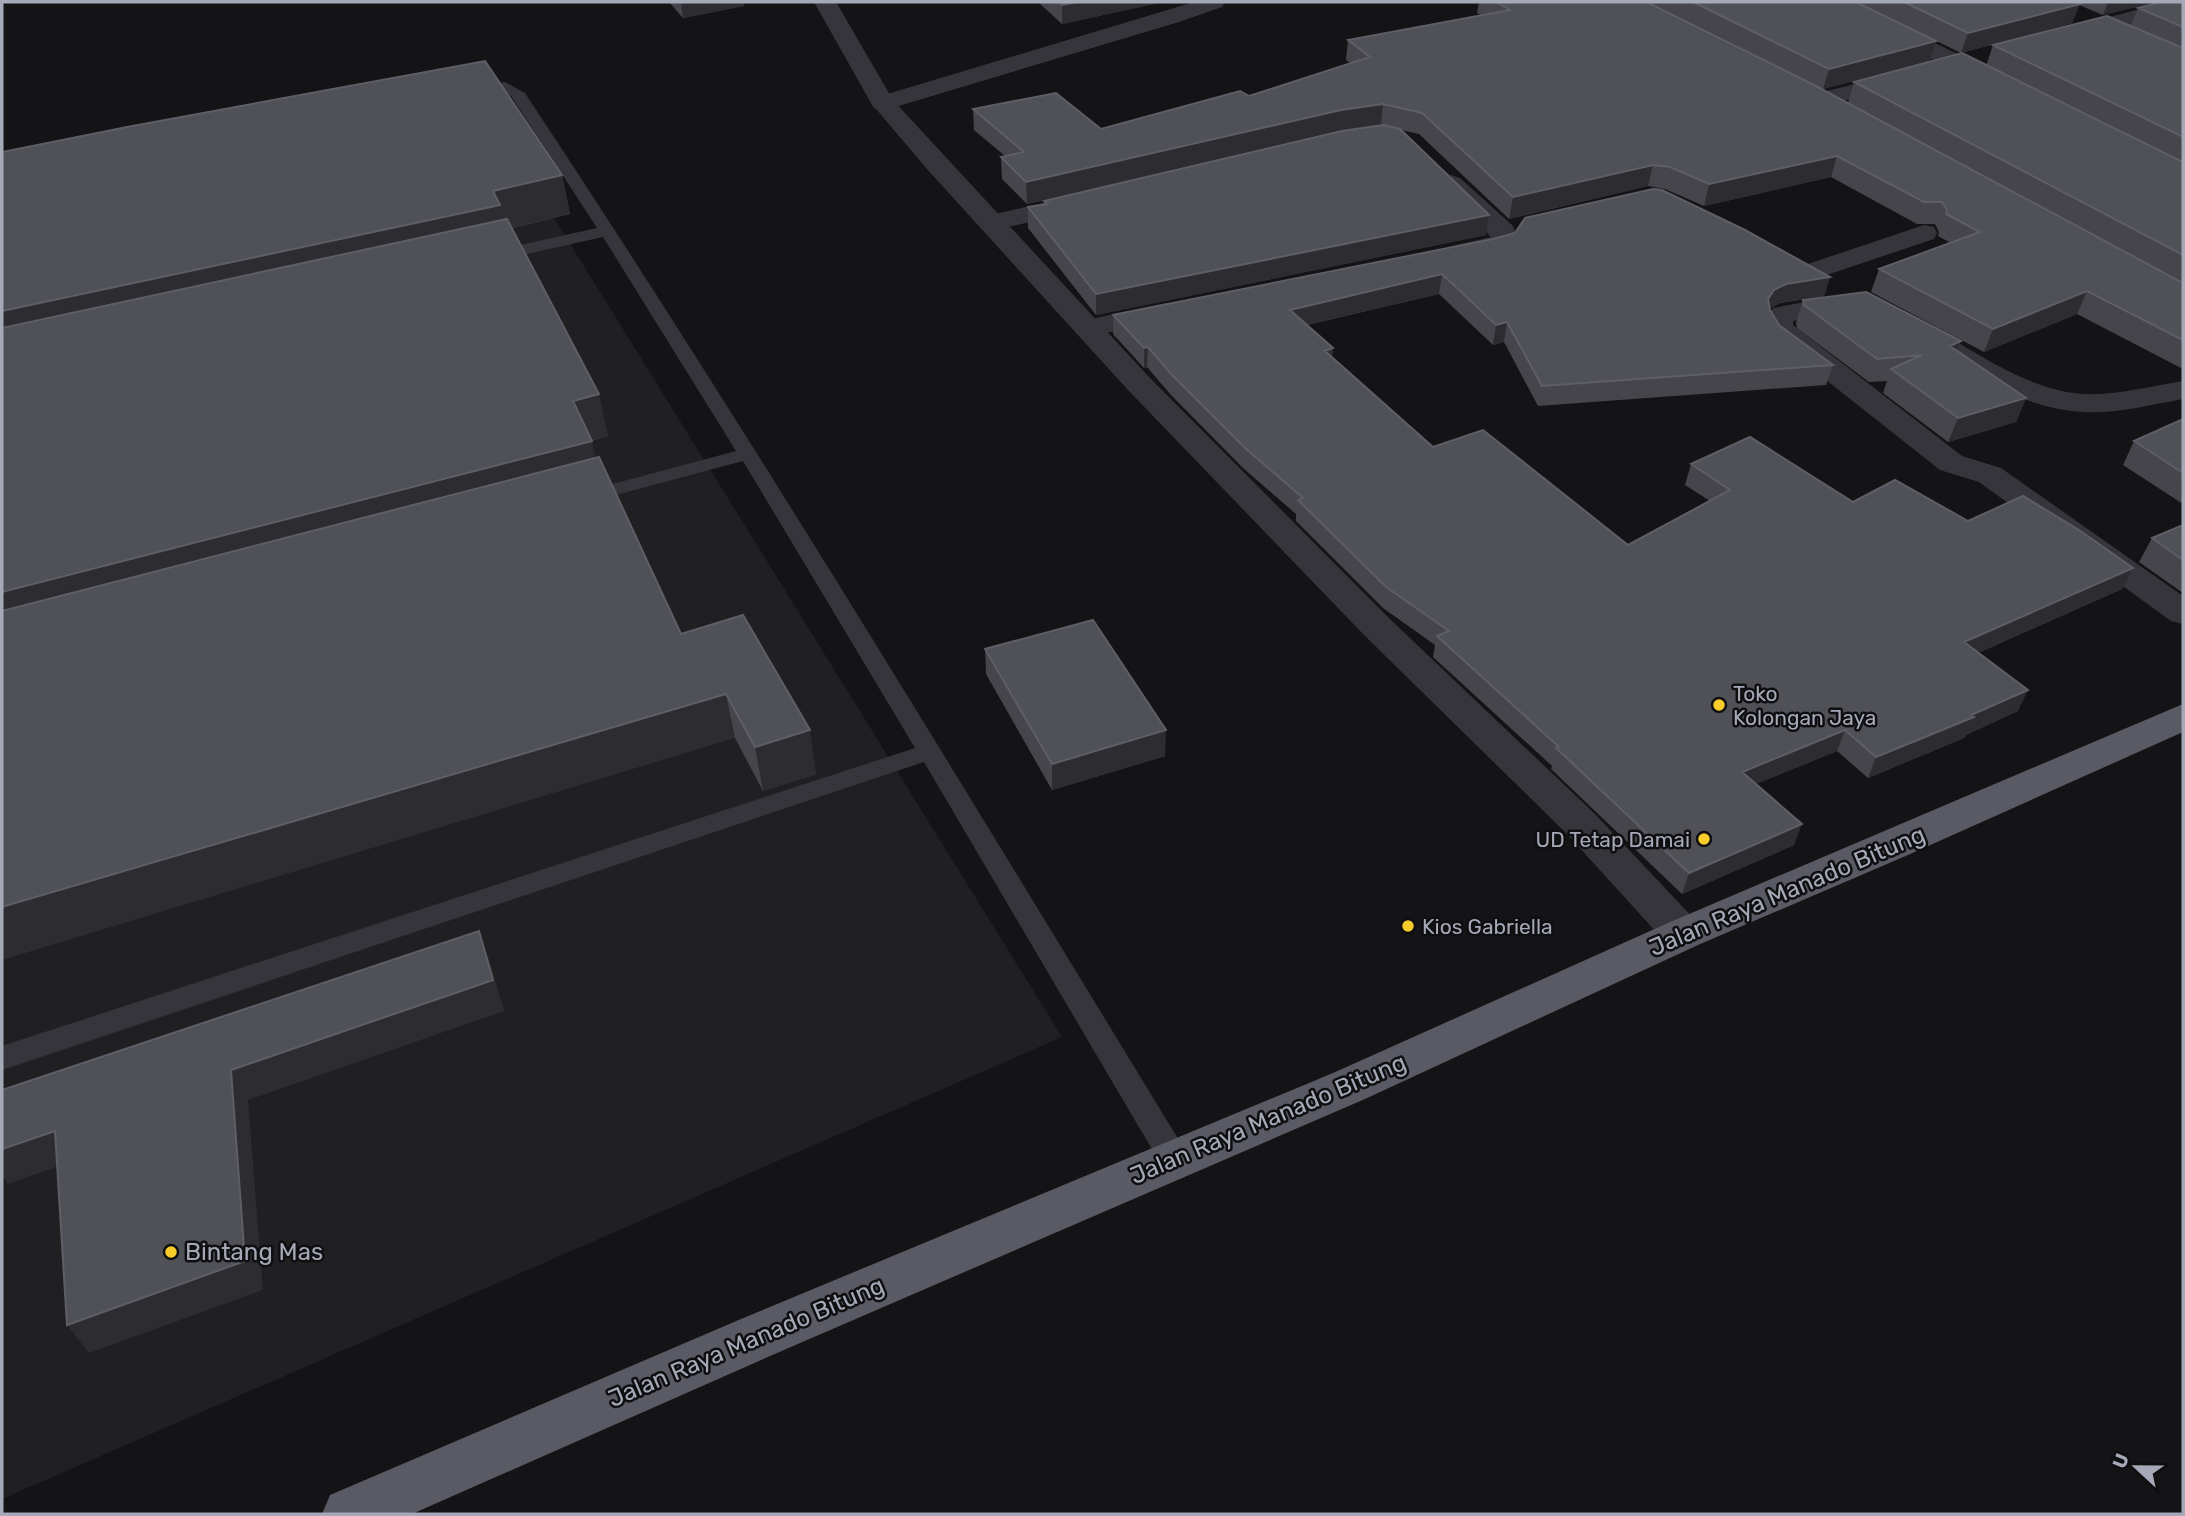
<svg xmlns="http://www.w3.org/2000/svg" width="2185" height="1516" viewBox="0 0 2185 1516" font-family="Rubik,sans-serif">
<rect width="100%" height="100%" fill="#141416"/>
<!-- built -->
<path fill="#202023" d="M 474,89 L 1062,1037 L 2,1499 L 2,160 Z"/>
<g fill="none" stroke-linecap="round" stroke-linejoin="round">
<!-- service -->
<path fill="#35353b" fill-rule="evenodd" d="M 505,82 L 525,93 C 754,439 968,795 1185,1150 L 1189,1159 L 1185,1168 L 1174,1172 L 1163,1168 L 924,762 L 2,1070 L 2,1046 L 915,748 L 743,461 L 582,504 L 575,502 L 572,498 L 575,494 L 736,451 L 603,237 L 491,262 L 482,257 L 485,253 L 597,228 L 511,96 L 503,92 L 470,98 L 462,93 L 470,88 Z"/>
<!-- minor -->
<path fill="#35353b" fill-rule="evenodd" d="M 1194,2 L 1225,2 L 1222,7 L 1179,22 L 892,108 L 883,110 L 874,108 L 871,103 L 874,98 Z
M 1824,2 L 1852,2 L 2002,76 L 2006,81 L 2002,86 L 1986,86 L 1827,7 Z
M 2166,2 L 2183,2 L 2183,11 L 2069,42 L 2061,40 L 2058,35 L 2061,30 Z
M 1902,72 L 1910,74 L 1914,79 L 1910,84 L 1820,107 L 1811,105 L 1808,100 L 1811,95 Z
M 1451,175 L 1460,178 L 1512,225 L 1519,238 L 1511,249 L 1458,261 L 1448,259 L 1444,253 L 1448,247 L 1491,237 L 1438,183 L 1442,178 Z
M 1078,195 L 1087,197 L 1091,203 L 1087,209 L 991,231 L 982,229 L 978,223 L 982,217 Z
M 1924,225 L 1934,227 L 1937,233 L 1934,239 L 1809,281 L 1799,279 L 1795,273 L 1799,267 Z
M 1853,293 L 1863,296 L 1867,302 L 1863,308 L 1793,321 L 1793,325 L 1962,456 L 2001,468 L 2183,596 L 2183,624 L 2171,621 L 1979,482 L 1940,470 L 1768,334 C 1760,323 1766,318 1773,308 Z
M 1166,303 L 1176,306 L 1180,312 L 1176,318 L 1087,337 L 1077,334 L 1072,328 L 1077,322 Z
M 1920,323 L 1930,326 C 1976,352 2027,390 2082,394 C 2116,396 2150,386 2183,381 L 2183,399 C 2150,405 2116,414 2082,412 C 2018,408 1963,369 1910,338 L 1905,332 L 1910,326 Z"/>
<!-- tertiary -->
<path fill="#35353b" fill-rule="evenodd" d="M 814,2 L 836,2 L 893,100 L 1150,378 L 1391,620 L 1595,814 L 1698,923 L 1704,934 L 1698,945 L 1683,950 L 1668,945 L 1567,834 L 1365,636 L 1128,390 L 926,168 L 871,103 Z"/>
<!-- trunk -->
<path fill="#595a63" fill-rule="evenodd" d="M 2183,704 L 2183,732 L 1908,855 L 1698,945 L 1365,1099 L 777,1353 L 412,1514 L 322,1514 L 330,1495 L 741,1319 L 1333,1073 L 1668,923 Z"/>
</g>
<!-- wall -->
<path fill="#45454b" d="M 669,2 L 744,2 L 744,6 L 683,18 Z
M 1038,2 L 1163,2 L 1062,24 Z
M 1479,2 L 1647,2 L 2182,283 L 1848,103 L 1854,82 L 1986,66 L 1993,45 L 2131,26 L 2138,8 L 2183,2 L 2183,369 L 2077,314 L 1984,352 L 1871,292 L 1879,269 L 1951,243 L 1938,236 L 1939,232 L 1935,224 L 1917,224 L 1831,177 L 1704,206 L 1665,189 L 1648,186 L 1509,219 L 1419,134 L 1401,130 L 1486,235 L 1096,315 L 1028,228 L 1028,207 L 1044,204 L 1044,201 L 1317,137 L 1027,204 L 1002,179 L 1001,157 L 1005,156 L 974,130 L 973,109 L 1101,129 L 1249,96 L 1351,64 L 1346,60 L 1348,40 L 1481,15 L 1477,13 Z
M 1649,2 L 1856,2 L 1936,41 L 1930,61 L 1823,89 Z
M 1857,2 L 2156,2 L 2103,15 L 2079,5 L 2072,23 L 1961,53 Z
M 2,152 L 562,175 L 570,214 L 512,228 L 608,436 L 591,441 L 595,458 L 681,634 L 816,774 L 763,791 L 735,738 Z
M 1493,239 L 1830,277 L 1824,296 L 1780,303 L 1769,309 L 1779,325 L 1833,365 L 1826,385 L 1538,406 L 1504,342 L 1493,345 L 1439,294 L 1307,325 L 1333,348 L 1332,357 L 1433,447 L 1628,545 L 1710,501 L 1685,485 L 1691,464 L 1853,502 L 1968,521 L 2122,589 L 1978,653 L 2018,711 L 1966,735 L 1964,738 L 1868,778 L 1837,751 L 1756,784 L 1794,845 L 1682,894 L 1551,769 L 1552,766 L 1433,657 L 1435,645 L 1383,608 L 1296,521 L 1296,514 L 1243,468 L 1171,395 L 1147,367 L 1144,368 L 1113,334 L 1113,315 Z
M 1803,300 L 1961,341 L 1957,351 L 2026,398 L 2016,422 L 1948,442 L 1883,393 L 1887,381 L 1869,382 L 1797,328 L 1796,323 Z
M 2183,419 L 2183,504 L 2123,465 L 2134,441 Z
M 2183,525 L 2183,593 L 2139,562 L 2152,538 Z
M 985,649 L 1165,756 L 1052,790 L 986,674 Z"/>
<!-- shaded-wall -->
<path fill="#2d2d31" d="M 690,2 L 744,2 L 744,6 L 683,18 L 681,4 Z
M 1077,2 L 1163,2 L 1062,24 L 1062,5 Z
M 2108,2 L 2156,2 L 2103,15 Z
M 2080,4 L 2072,23 L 1961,53 L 1968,33 Z
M 1936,41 L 1930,61 L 1823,89 L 1829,69 Z
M 1383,104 L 1381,125 L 1339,131 L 1027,204 L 1026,182 L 1341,110 Z
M 1837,156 L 1831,177 L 1704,206 L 1709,184 Z
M 1653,165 L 1648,186 L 1509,219 L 1513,197 Z
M 562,175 L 570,214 L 506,229 L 2,356 L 2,311 L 493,191 Z
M 1489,215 L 1486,235 L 1096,315 L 1096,294 Z
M 1442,274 L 1439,294 L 1288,329 L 1290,310 Z
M 1830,277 L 1824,296 L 1780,303 L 1769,309 L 1768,299 L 1774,290 L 1786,284 Z
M 2087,291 L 2077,314 L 1984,352 L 1993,329 Z
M 1507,322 L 1504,342 L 1493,345 L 1496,325 Z
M 1961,341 L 1952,364 L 1950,346 Z
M 1148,347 L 1147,367 L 1144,368 L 1144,348 Z
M 1333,348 L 1331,368 L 1325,351 Z
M 599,394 L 608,436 L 582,443 L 573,401 Z
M 2026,398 L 2016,422 L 1948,442 L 1958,418 Z
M 592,441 L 601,484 L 2,641 L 2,592 Z
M 2133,568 L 2122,589 L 1955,663 L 1964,642 Z
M 2028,690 L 2018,711 L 1966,735 L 1964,738 L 1868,778 L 1876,757 Z
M 726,694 L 735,738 L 2,960 L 2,907 Z
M 810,730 L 816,774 L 763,791 L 755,747 Z
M 1166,730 L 1165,756 L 1052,790 L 1052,764 Z
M 1845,730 L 1837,751 L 1734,793 L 1742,772 Z
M 1802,824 L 1794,845 L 1682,894 L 1689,873 Z
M 479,931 L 490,962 L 504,1011 L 248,1100 L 263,1290 L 89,1353 L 67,1325 L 231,1070 Z
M 55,1131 L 76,1160 L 8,1184 L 2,1175 L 2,1149 Z"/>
<!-- building -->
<path fill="#505057" stroke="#5d5e66" stroke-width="2" d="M 1059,2 L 1077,2 L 1062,5 Z
M 1496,2 L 1647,2 L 1816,86 L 2183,283 L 2183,340 L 2087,291 L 1993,329 L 1879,269 L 1980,232 L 1946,214 L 1947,210 L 1942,202 L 1924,202 L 1837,156 L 1709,184 L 1670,167 L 1653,165 L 1513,197 L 1422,113 L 1383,104 L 1341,110 L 1026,182 L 1001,157 L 1024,152 L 973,109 L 1056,93 L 1101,129 L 1240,91 L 1249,96 L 1370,57 L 1348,40 L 1510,10 Z
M 1693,2 L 1856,2 L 1936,41 L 1829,69 Z
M 1904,2 L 2075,2 L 2080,4 L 1968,33 Z
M 2161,2 L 2183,2 L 2183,27 L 2138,8 Z
M 2107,16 L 2183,48 L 2183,137 L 1993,45 Z
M 1962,53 L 2183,162 L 2183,255 L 1854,82 Z
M 485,61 L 562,175 L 493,191 L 500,205 L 2,311 L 2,152 L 127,127 Z
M 1383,125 L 1400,129 L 1489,215 L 1096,294 L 1028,207 L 1047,204 L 1044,201 L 1342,131 Z
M 1653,189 L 1662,190 L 1745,230 L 1830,277 L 1786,284 L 1774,290 L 1768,299 L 1770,310 L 1779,325 L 1833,365 L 1542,386 L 1507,322 L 1496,325 L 1442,274 L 1290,310 L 1333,348 L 1325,351 L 1433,447 L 1483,430 L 1628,545 L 1730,490 L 1691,464 L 1750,437 L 1853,502 L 1895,480 L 1968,521 L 2023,496 L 2079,530 L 2133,568 L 1964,642 L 2028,690 L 1971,715 L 1974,717 L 1876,757 L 1845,730 L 1742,772 L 1802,824 L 1689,873 L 1556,748 L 1559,747 L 1437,636 L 1449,631 L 1386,587 L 1298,500 L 1303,498 L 1245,448 L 1172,375 L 1148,347 L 1144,348 L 1113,315 L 1493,239 L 1515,233 L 1525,218 Z
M 507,219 L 599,394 L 573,401 L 592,441 L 2,592 L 2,328 Z
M 1866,292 L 1961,341 L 1950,346 L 2026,398 L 1958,418 L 1891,369 L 1922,355 L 1877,359 L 1804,305 L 1803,300 Z
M 2183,419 L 2183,473 L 2134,441 Z
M 599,457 L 681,634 L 743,615 L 810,730 L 755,747 L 726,694 L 2,907 L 2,611 Z
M 2183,525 L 2183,560 L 2152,538 Z
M 1093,620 L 1166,730 L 1052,764 L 985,649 Z
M 479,931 L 493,980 L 231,1070 L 245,1261 L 67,1325 L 55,1131 L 2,1149 L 2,1090 Z"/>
<!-- markers -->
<g fill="#f7cc2b" stroke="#0f0f11" stroke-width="2.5">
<circle cx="1719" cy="705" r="7"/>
<circle cx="1704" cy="839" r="7"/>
<circle cx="1408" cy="926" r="7"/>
<circle cx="171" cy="1252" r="7"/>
</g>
<g text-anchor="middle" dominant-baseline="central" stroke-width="5" stroke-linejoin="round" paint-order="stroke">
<!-- poi labels -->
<g font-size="21" fill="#a5a8b6" stroke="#0f0f11" text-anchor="start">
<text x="1733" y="693">Toko<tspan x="1733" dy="24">Kolongan Jaya</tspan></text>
<text x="1690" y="839" text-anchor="end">UD Tetap Damai</text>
<text x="1422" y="926">Kios Gabriella</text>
</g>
<!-- near-street labels -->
<g font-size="24" fill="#a5a8b6" stroke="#0f0f11">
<text transform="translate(1787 891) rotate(-23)">Jalan Raya Manado Bitung</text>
<text transform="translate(1268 1119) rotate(-23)">Jalan Raya Manado Bitung</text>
<text transform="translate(746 1342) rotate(-23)">Jalan Raya Manado Bitung</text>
</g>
<!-- near-poi labels -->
<g font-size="24" fill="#a5a8b6" stroke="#0f0f11" text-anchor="start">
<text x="185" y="1252">Bintang Mas</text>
</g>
</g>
<!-- border -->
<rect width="2185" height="1516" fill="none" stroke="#a5a8b6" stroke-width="7"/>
<!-- north arrow -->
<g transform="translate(2136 1467) rotate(292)" stroke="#0f0f11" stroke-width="5" paint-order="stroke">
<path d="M0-5L12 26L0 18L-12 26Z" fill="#a5a8b6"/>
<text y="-10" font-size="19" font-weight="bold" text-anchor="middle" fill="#a5a8b6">U</text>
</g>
</svg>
